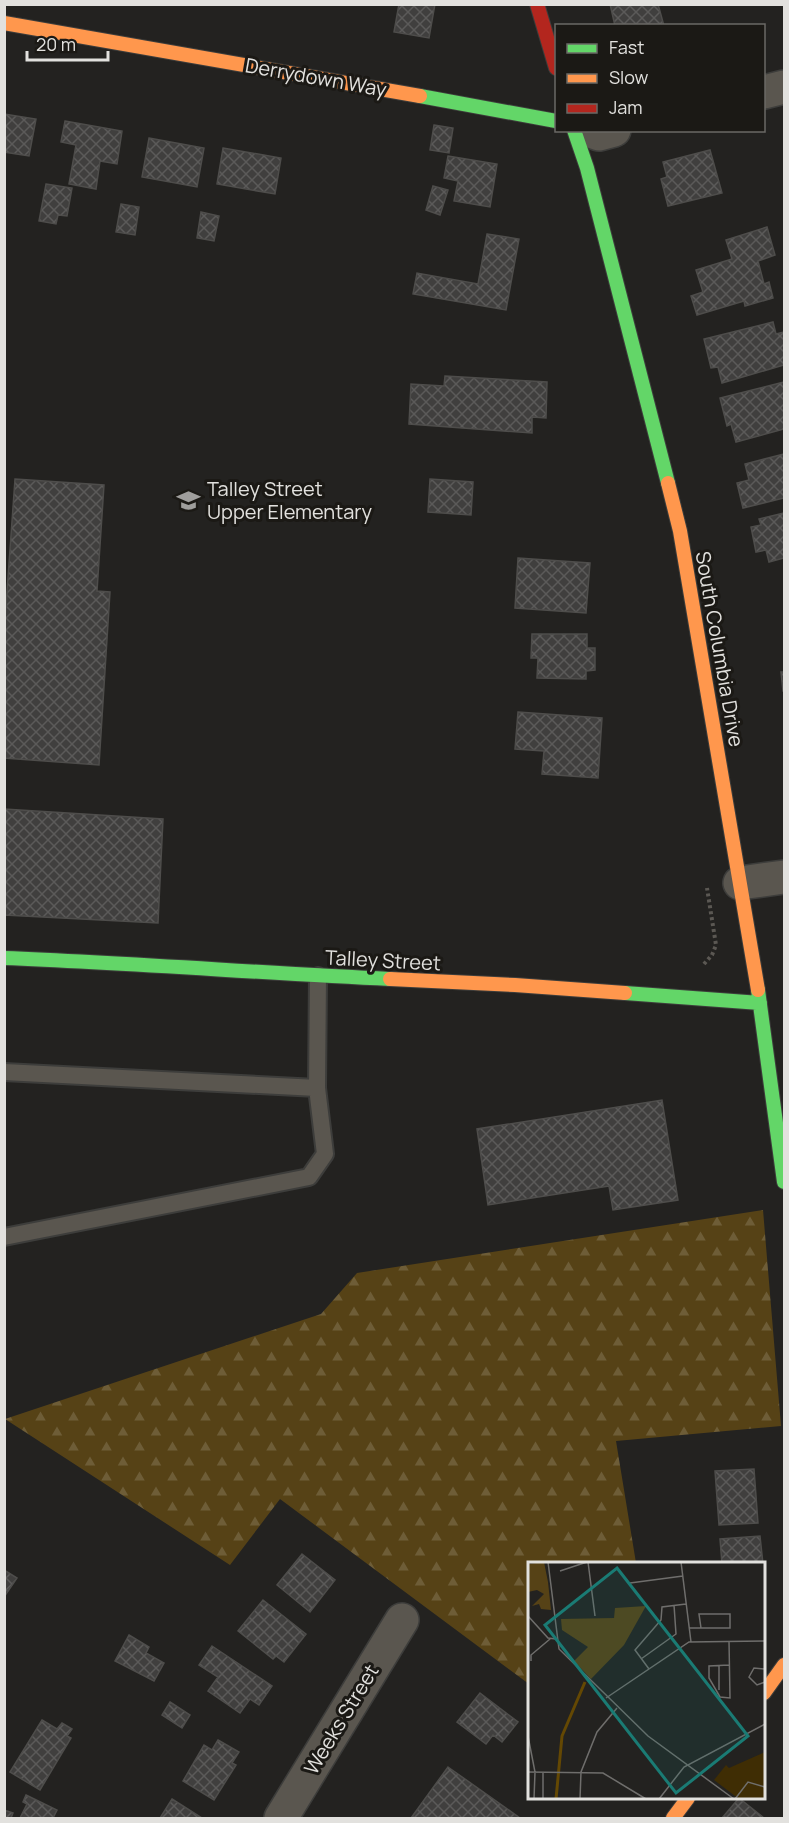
<svg xmlns="http://www.w3.org/2000/svg" width="789" height="1823" viewBox="0 0 789 1823" font-family="Manrope,sans-serif">
<defs>
<pattern id="forest-firs" width="22" height="20" patternUnits="userSpaceOnUse" patternTransform="scale(1.5)"><rect width="22" height="20" fill="#564216"/><path d="M5 1l3.5 6h-7zM16 11l3.5 6h-7z" fill="#6e5d37"/></pattern>
<pattern id="building-cross-hatch" width="8" height="8" patternUnits="userSpaceOnUse" patternTransform="scale(1.5)"><rect width="8" height="8" fill="#403f3e"/><path d="M0 0l8 8M0 8l8-8" fill="none" stroke="#5b5a59"/></pattern>
</defs>
<rect width="100%" height="100%" fill="#232220"/>
<!-- forest -->
<path fill="url(#forest-firs)" d="M 763,1210 L 781,1426 L 616,1441 L 636,1563 L 530,1564 L 529,1684 L 280,1499 L 230,1565 L 5,1419 L 321,1314 L 357,1273 Z"/>
<!-- building -->
<path fill="url(#building-cross-hatch)" stroke="#4e4d4b" stroke-width="1.5" d="M 399,4 L 435,4 L 429,38 L 394,32 Z
M 610,4 L 658,4 L 664,26 L 615,26 Z
M 4,114 L 36,119 L 29,156 L 4,152 Z
M 65,121 L 122,131 L 117,164 L 100,161 L 96,189 L 69,184 L 76,145 L 61,142 Z
M 434,125 L 453,128 L 449,153 L 430,150 Z
M 149,138 L 204,148 L 197,187 L 142,177 Z
M 223,148 L 281,158 L 275,194 L 217,184 Z
M 710,150 L 722,193 L 668,206 L 661,179 L 667,177 L 663,162 Z
M 448,156 L 497,164 L 490,207 L 454,201 L 458,181 L 444,178 Z
M 46,184 L 72,188 L 67,216 L 58,215 L 56,224 L 39,221 Z
M 433,186 L 448,190 L 440,215 L 426,210 Z
M 121,204 L 139,207 L 135,235 L 116,232 Z
M 201,212 L 219,216 L 214,241 L 197,238 Z
M 767,227 L 775,255 L 758,261 L 764,284 L 769,282 L 773,298 L 745,306 L 744,301 L 697,315 L 691,296 L 703,292 L 696,270 L 732,259 L 726,240 Z
M 487,234 L 519,239 L 506,310 L 413,294 L 417,273 L 478,284 Z
M 773,322 L 776,334 L 784,332 L 784,365 L 722,383 L 718,367 L 711,368 L 704,339 Z
M 445,376 L 547,382 L 546,418 L 532,417 L 532,433 L 409,424 L 411,384 L 444,386 Z
M 784,382 L 784,429 L 736,442 L 731,424 L 727,426 L 720,398 Z
M 784,454 L 784,498 L 743,508 L 737,483 L 749,480 L 745,464 Z
M 15,479 L 104,485 L 97,591 L 110,592 L 99,765 L 4,758 L 4,634 Z
M 430,479 L 473,482 L 471,515 L 428,512 Z
M 784,513 L 784,558 L 769,562 L 766,550 L 756,552 L 751,527 L 761,525 L 759,519 Z
M 518,558 L 590,563 L 586,613 L 515,608 Z
M 532,634 L 587,634 L 587,648 L 595,648 L 595,670 L 586,671 L 586,679 L 537,678 L 538,658 L 531,658 Z
M 781,672 L 784,672 L 784,691 L 783,691 Z
M 518,712 L 602,718 L 598,778 L 542,774 L 544,751 L 515,749 Z
M 4,809 L 163,819 L 158,923 L 4,915 Z
M 662,1100 L 678,1200 L 613,1210 L 609,1186 L 488,1205 L 477,1129 Z
M 754,1469 L 758,1523 L 719,1525 L 715,1471 Z
M 760,1536 L 763,1564 L 722,1564 L 720,1539 Z
M 302,1554 L 335,1580 L 310,1612 L 277,1585 Z
M 4,1570 L 17,1578 L 4,1597 Z
M 263,1600 L 306,1634 L 284,1662 L 276,1656 L 273,1659 L 238,1631 Z
M 129,1635 L 149,1647 L 146,1653 L 164,1663 L 154,1681 L 115,1661 Z
M 212,1646 L 272,1686 L 259,1705 L 250,1699 L 240,1713 L 208,1691 L 218,1677 L 199,1665 Z
M 480,1693 L 518,1722 L 502,1742 L 493,1735 L 486,1744 L 457,1722 Z
M 170,1702 L 190,1715 L 182,1728 L 162,1715 Z
M 42,1720 L 57,1729 L 62,1723 L 72,1729 L 67,1736 L 71,1738 L 40,1790 L 10,1772 Z
M 218,1740 L 239,1752 L 232,1763 L 236,1765 L 214,1800 L 183,1781 L 204,1745 L 212,1750 Z
M 448,1767 L 520,1818 L 411,1818 Z
M 26,1795 L 57,1810 L 53,1818 L 20,1818 L 27,1804 L 23,1802 Z
M 739,1798 L 764,1818 L 722,1818 Z
M 172,1799 L 202,1818 L 160,1818 Z
M 4,1810 L 13,1813 L 11,1818 L 4,1818 Z"/>
<g fill="none" stroke-linecap="round" stroke-linejoin="round">
<defs>
<path id="lane" d="M 4,1072 L 317,1088
M 4,1237 L 309,1177 L 325,1154 L 317,1088 L 318,976"/>
<path id="street" d="M 764,92 L 784,87
M 588,130 L 599,134 L 614,130
M 740,883 L 784,877
M 281,1818 L 402,1620"/>
<path id="fast" d="M 420,96 L 556,121
M 574,130 L 587,168 L 668,483
M 4,958 C 133,963 261,973 390,979
M 758,990 L 784,1182
M 625,993 L 760,1003"/>
<path id="slow" d="M 4,23 L 420,96
M 668,483 L 680,531 L 758,990
M 390,979 L 515,985 L 625,993
M 764,1693 L 784,1665
M 673,1818 L 688,1798"/>
<path id="jam" d="M 537,4 L 556,68"/>
</defs>
<!-- lane casing -->
<use href="#lane" stroke="#3d3d3b" stroke-width="20"/>
<!-- street casing -->
<use href="#street" stroke="#3d3d3b" stroke-width="36"/>
<!-- fast casing -->
<use href="#fast" stroke="#3d3d3b" stroke-width="16"/>
<!-- slow casing -->
<use href="#slow" stroke="#3d3d3b" stroke-width="16"/>
<!-- jam casing -->
<use href="#jam" stroke="#3d3d3b" stroke-width="16"/>
<!-- path -->
<path stroke="#5b5853" stroke-width="4" stroke-dasharray="3 3" stroke-linecap="butt" d="M 704,964 L 712,955 L 716,945 L 707,888"/>
<!-- lane -->
<use href="#lane" stroke="#5a564f" stroke-width="16"/>
<!-- street -->
<use href="#street" stroke="#5a564f" stroke-width="33"/>
<!-- fast -->
<use href="#fast" stroke="#63d668" stroke-width="14"/>
<!-- slow -->
<use href="#slow" stroke="#ff974d" stroke-width="14"/>
<!-- jam -->
<use href="#jam" stroke="#b3261e" stroke-width="14"/>
</g>
<!-- icons -->
<defs>
<symbol id="school-bare" viewBox="-9 -9 18 18"><path d="M0-5L7-2L0 1L-7-2ZM-4 1L0 2.5L4 1V4Q0 6-4 4Z" fill="#9f9e9c" stroke="#1b1915" stroke-width="2.5" paint-order="stroke"/></symbol>
</defs>
<g fill-rule="evenodd">
<use href="#school-bare" x="172" y="484" width="33" height="33"/>
</g>
<g text-anchor="middle" dominant-baseline="central" stroke-width="6" stroke-linejoin="round" paint-order="stroke">
<!-- street labels -->
<g font-size="20" fill="#e2e1de" stroke="#1b1915">
<text transform="translate(316 77) rotate(10)">Derrydown Way</text>
<text transform="translate(720 649) rotate(80)">South Columbia Drive</text>
<text transform="translate(383 960) rotate(3)">Talley Street</text>
<text transform="translate(341 1719) rotate(-59)">Weeks Street</text>
</g>
<!-- poi labels -->
<g font-size="20" fill="#e2e1de" stroke="#1b1915" text-anchor="start">
<text x="207" y="488">Talley Street<tspan x="207" dy="23">Upper Elementary</tspan></text>
</g>
</g>
<!-- overview -->
<g transform="translate(528 1562)">
<rect width="237" height="237" fill="#232220"/>
<path d="M 16,0 L 20,20 L 23,48 L 13,47 L 11,42 L 4,44 L 16,32 L 9,28 L 0,30 L 0,2 ZM 118,44 L 96,83 L 63,117 L 46,99 L 60,85 L 34,68 L 33,57 L 86,56 L 87,46 Z" fill="#564216"/>
<path d="M 237,190 L 237,237 L 211,237 L 186,218 L 198,203 L 201,206 Z" fill="#3f2d04"/>
<path fill="none" stroke="#644803" stroke-width="3" d="M 28,237 L 34,174 L 57,120"/>
<path fill="none" stroke="#6f6e6c" stroke-width="1.5" d="M 20,0 L 31,87 L 120,174 L 206,237M 60,0 L 67,54M 153,0 L 163,80M 32,9 L 59,0M 102,21 L 155,14M 0,54 L 20,76 L 28,77M 161,66 L 202,66 L 202,52 L 171,52 L 173,66M 201,79 L 202,136 L 192,135 L 181,116 L 181,104 L 201,103M 113,97 L 148,72 L 146,43M 3,99 L 3,93 L 22,77M 121,107 L 107,88 L 133,58 L 134,45 L 158,42M 237,107 L 226,106 L 221,115 L 229,123 L 237,120M 191,128 L 191,103M 78,136 L 161,80 L 237,79M 0,174 L 7,210 L 6,237M 0,210 L 75,211 L 118,237M 15,210 L 15,237M 52,237 L 53,210 L 69,170 L 89,146M 131,237 L 156,205 L 237,162M 207,237 L 220,220 L 237,225"/>
<path fill="#1a7b74" fill-opacity="0.15" stroke="#1a7b74" stroke-width="3" d="M 89,6 L 220,174 L 148,231 L 17,63 Z"/>
<rect width="237" height="237" fill="none" stroke="#e2e1de" stroke-width="3"/>
</g>
<!-- border -->
<rect width="789" height="1823" fill="none" stroke="#e2e1de" stroke-width="12"/>
<!-- legend -->
<rect x="555" y="24" width="210" height="108" fill="#1b1915" stroke="#6b6965" stroke-width="1.5"/>
<rect x="567" y="44" width="30" height="9" fill="#63d668" stroke="#6b6965" stroke-width="1.5"/>
<text x="609" y="54" font-size="18" fill="#e2e1de">Fast</text>
<rect x="567" y="74" width="30" height="9" fill="#ff974d" stroke="#6b6965" stroke-width="1.5"/>
<text x="609" y="84" font-size="18" fill="#e2e1de">Slow</text>
<rect x="567" y="104" width="30" height="9" fill="#b3261e" stroke="#6b6965" stroke-width="1.5"/>
<text x="609" y="114" font-size="18" fill="#e2e1de">Jam</text>
<!-- scale -->
<path d="M27 51v9h81v-9" fill="none" stroke="#e2e1de" stroke-width="3"/>
<text x="36" y="51" font-size="18" fill="#e2e1de" stroke="#1b1915" stroke-width="4.5" paint-order="stroke">20 m</text>
</svg>
